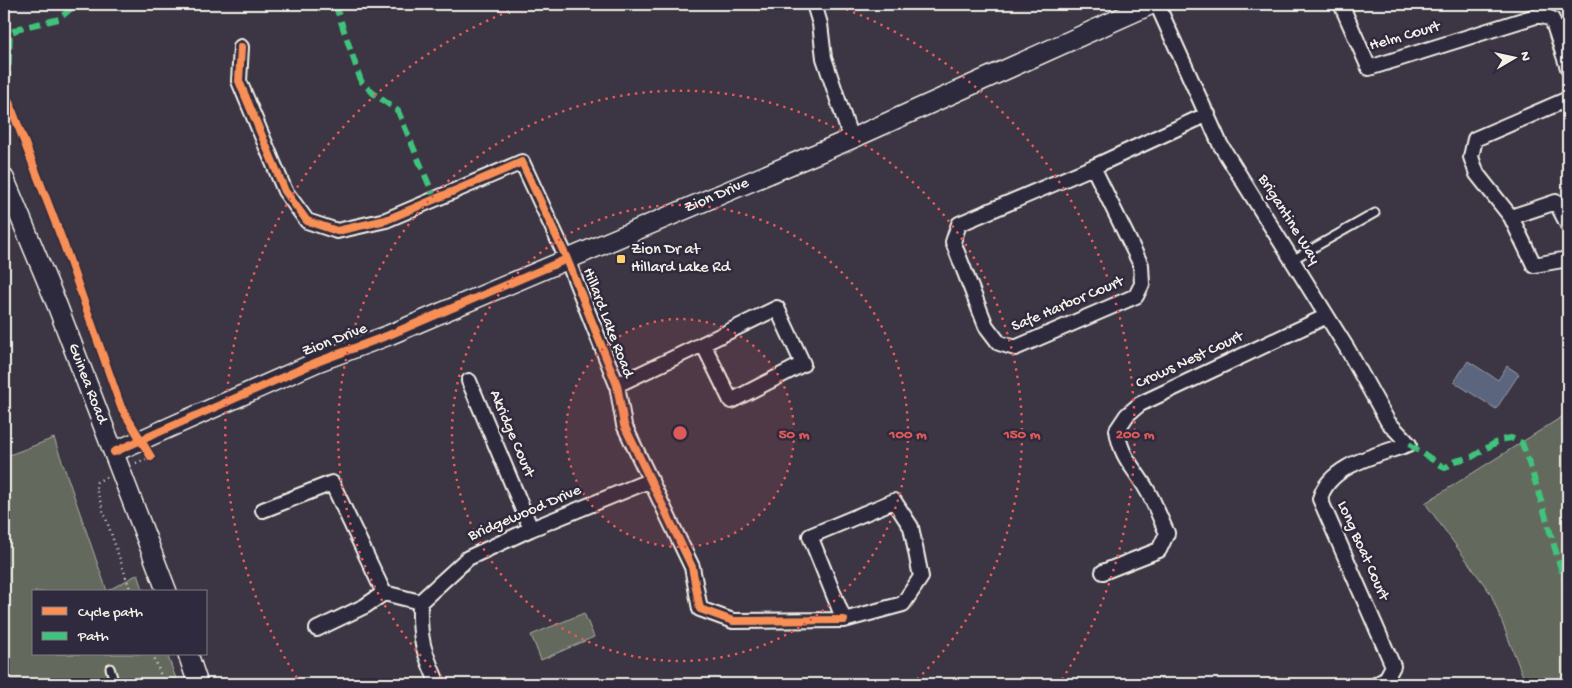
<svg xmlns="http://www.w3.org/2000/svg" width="1572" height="688" viewBox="0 0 1572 688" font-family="'Gochi Hand',sans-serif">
<rect width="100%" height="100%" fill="#3c3544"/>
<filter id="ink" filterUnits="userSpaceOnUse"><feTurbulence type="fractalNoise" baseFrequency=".02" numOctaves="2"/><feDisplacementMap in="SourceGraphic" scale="10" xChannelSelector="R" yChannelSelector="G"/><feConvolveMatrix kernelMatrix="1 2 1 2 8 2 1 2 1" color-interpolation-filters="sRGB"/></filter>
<g filter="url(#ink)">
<!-- green -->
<path fill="#646a5d" stroke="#acaea2" d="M 1568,413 L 1568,684 L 1526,684 L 1491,594 L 1425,503 Z
M 54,438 L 107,591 L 138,574 L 144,592 L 34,592 L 34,654 L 167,654 L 178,684 L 4,684 L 4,457 Z
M 584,613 L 594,637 L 541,660 L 531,635 Z"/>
<!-- water -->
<path fill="#5b657e" stroke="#989da8" d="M 1468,361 L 1498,380 L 1507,366 L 1519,374 L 1496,409 L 1454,382 Z"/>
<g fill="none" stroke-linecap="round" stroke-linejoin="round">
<defs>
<path id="lane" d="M 1292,260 L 1375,213
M 110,668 L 115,684"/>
<path id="street" d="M 814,4 L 820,24 L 824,58 L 851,139
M 1157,4 L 1220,144 L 1348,350 L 1388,422 L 1409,444 C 1379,455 1329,464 1320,499 L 1393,666 L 1386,679 L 1377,684
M 1341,4 L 1369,68 L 1539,15 L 1552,19 L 1568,68
M 241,47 L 239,81 L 285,191 L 307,221 L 337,231 L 386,220 L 522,162 L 567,259 L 617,385 L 624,425 L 692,567 L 700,609 L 733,621 L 844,620
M 1568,99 L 1475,139 L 1471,157 L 1477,174 L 1511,217 L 1534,265 L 1568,259
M 1093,167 L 1141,265 L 1142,284 L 1136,296 L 1015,348 L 999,343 L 986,326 L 953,242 L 959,224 Z
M 1093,167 L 1208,114
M 1511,217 L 1556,202 L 1568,225
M 777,308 L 803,364 L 731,401 L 703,344 Z
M 469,381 L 531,529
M 617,385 L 703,344
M 894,501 L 911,527 L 921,577 L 903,604 L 844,620 L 810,536 Z
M 263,510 L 332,483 L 384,593
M 1103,572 L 1159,550 L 1167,533 C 1160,519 1155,503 1147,490 C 1134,467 1121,458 1117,430 L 1127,415 L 1140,404 L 1327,316
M 317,629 L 365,606 L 384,593 L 420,602
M 438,684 C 423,650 419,640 420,602 L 468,558 L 531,529 L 651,480"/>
<g id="secondary">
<path id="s1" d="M 4,178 L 57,305 L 167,592"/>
<path id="s2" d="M 114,452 L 317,362 L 389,335 L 851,139 L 1152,4"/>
<path d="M 188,654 L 198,684"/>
</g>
</defs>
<!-- lane casing -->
<use href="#lane" stroke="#f4f1e8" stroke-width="11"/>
<!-- street casing -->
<use href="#street" stroke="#f4f1e8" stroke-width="18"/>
<!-- secondary casing -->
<use href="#secondary" stroke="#f4f1e8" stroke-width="22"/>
<!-- path -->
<path stroke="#f4f1e8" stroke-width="2.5" stroke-dasharray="1 4" stroke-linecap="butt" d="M 136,463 L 151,457
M 106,477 L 97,482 L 96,489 L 131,592
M 153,654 L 164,684"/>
<!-- lane -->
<use href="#lane" stroke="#2f2a3d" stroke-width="7"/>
<!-- street -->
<use href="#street" stroke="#2f2a3d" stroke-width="14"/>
<!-- secondary -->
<use href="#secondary" stroke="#2f2a3d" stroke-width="19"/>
<!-- quiet -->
<path stroke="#40c37c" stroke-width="6" stroke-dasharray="12 6" stroke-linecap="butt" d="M 335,4 L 361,81 L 373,93 L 398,111 L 435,199
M 4,83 L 8,77 L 10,33 L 20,28 L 59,19 L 76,4
M 1409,444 L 1445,468 L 1455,461 L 1472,457 L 1500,440 L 1511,438 L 1522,443 C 1540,492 1552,542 1568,591"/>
<defs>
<path id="cycleway" d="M 241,47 L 239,81 L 285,191 L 307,221 L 337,231 L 386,220 L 522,162 L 567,259 L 617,385 L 624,425 L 692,567 L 700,609 L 733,621 L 844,620
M 4,89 L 64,245 L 121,407 L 151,457
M 114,452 L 317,362 L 389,335 L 567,259"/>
</defs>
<!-- cycleway casing -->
<use href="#cycleway" stroke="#2f2a3d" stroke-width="11"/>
<!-- cycleway -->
<use href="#cycleway" stroke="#f78f57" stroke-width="8"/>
</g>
</g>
<!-- distance rings -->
<circle cx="680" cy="433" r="114" fill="#de5a58" fill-opacity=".12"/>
<g fill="none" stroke="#de5a58" stroke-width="2.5" stroke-dasharray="2.5 5">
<circle cx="680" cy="433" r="114"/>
<circle cx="680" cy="433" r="228"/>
<path d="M447 683A342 342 0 1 1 913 683"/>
<path d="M301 684A455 455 0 0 1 528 4M832 4A455 455 0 0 1 1059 684"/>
</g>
<!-- markers -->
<rect fill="#ffd166" stroke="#2f2a3d" stroke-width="2" x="616" y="254" width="10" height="10" rx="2.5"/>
<g text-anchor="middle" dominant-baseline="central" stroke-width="5" stroke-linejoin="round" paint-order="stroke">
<!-- street labels -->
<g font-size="16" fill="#f4f1e8" stroke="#2f2a3d">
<text transform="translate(1405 37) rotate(-16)">Helm Court</text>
<text stroke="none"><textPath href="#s2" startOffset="655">Zion Drive</textPath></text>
<text transform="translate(1288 220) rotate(58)">Brigantine Way</text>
<text transform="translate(1068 305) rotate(-23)">Safe Harbor Court</text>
<text transform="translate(607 323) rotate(69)">Hillard Lake Road</text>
<text transform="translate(335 341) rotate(-21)">Zion Drive</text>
<text transform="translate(1190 361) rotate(-25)">Crows Nest Court</text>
<text stroke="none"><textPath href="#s1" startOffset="222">Guinea Road</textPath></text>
<text transform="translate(511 434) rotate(67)">Akridge Court</text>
<text transform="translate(525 514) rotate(-23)">Bridgewood Drive</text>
<text transform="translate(1362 551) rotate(66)">Long Boat Court</text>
</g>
<!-- poi labels -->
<g font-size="16" fill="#f4f1e8" stroke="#2f2a3d" text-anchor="start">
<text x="631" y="250">Zion Dr at<tspan x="631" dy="18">Hillard Lake Rd</tspan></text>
</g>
</g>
<circle cx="680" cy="433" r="8" fill="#de5a58" stroke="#2f2a3d" stroke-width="2.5"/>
<g font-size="15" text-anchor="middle" font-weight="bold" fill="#de5a58" stroke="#2f2a3d" stroke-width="5" stroke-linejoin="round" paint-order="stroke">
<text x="794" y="438">50 m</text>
<text x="908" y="438">100 m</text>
<text x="1022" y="438">150 m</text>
<text x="1135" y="438">200 m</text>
</g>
<!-- margin -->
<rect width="1572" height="688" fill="none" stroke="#2f2a3d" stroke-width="20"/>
<rect x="10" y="10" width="1552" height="668" fill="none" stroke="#f4f1e8" stroke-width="2" filter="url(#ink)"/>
<!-- legend -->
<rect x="32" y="590" width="175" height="65" fill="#2f2a3d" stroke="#7e7a81"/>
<rect x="42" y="607" width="25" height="8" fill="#f78f57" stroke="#7e7a81"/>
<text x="78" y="616" font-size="15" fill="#f4f1e8">Cycle path</text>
<rect x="42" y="632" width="25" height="8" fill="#40c37c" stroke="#7e7a81"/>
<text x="78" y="640" font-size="15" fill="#f4f1e8">Path</text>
<!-- north arrow -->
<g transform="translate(1514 58) rotate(81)" stroke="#2f2a3d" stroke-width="4" paint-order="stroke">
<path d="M0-4L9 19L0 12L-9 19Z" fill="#f4f1e8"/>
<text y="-8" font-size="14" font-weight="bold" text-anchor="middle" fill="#f4f1e8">N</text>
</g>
</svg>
